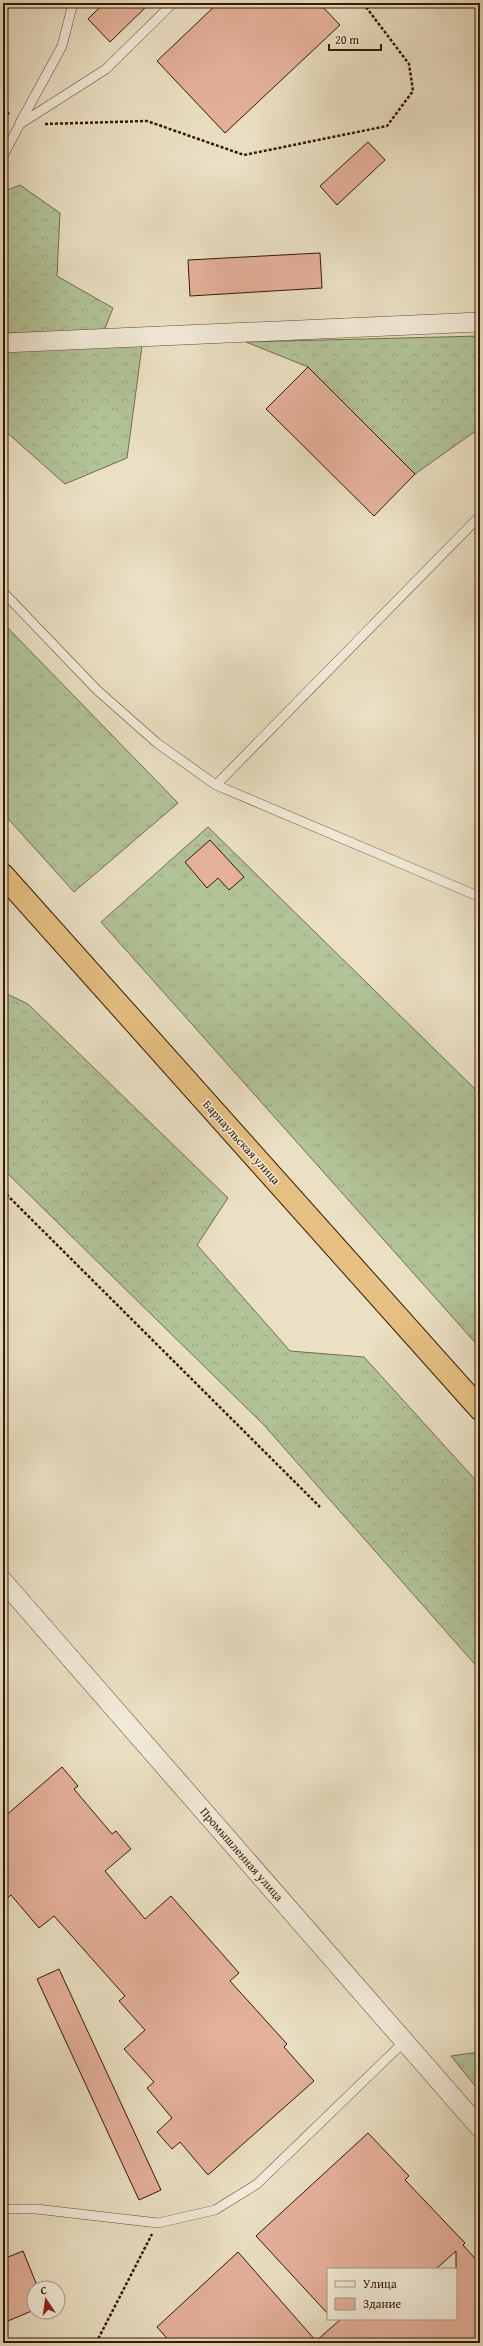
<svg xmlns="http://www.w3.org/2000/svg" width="483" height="2346" viewBox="0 0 483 2346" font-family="'Gentium Book Plus',serif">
<defs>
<pattern id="grass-tufts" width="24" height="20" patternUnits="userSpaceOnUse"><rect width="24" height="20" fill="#b2c398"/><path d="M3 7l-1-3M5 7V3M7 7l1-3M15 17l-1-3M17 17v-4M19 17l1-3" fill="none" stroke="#9aa781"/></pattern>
<pattern id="forest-crowns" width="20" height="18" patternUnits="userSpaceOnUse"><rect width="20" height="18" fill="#b2c398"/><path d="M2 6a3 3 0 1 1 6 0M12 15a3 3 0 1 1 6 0" fill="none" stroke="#9aa781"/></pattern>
</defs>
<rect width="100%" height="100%" fill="#ebe0c4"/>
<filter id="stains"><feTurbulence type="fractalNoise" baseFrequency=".005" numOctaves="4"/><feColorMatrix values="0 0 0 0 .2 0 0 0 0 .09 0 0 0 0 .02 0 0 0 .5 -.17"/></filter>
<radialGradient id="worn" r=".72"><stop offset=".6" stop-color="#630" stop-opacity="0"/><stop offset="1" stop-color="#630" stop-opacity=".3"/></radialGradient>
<!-- grass -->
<path fill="url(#grass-tufts)" stroke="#726e4c" d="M 3,623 L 178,803 L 74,892 L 3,813 Z
M 208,827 L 480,1094 L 480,1348 L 101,922 Z
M 480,2052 L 480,2092 L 451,2056 Z"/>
<!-- forest -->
<path fill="url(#forest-crowns)" stroke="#726e4c" d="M 20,185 L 60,213 L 57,276 L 113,308 L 104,331 L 3,333 L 3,192 Z
M 480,336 L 480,428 L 415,474 L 308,367 L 246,342 Z
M 142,346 L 127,458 L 65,484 L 3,429 L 3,351 Z
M 3,992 L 28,1004 L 228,1198 L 197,1245 L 290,1351 L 364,1357 L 480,1485 L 480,1670 L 263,1424 L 3,1169 Z"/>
<!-- building -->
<path fill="#e5b19b" stroke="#331801" d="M 104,3 L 150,3 L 110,42 L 88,19 Z
M 218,3 L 319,3 L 340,25 L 225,133 L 157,61 Z
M 368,142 L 385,160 L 337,205 L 320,186 Z
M 320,253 L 322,288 L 190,296 L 188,260 Z
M 308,367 L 415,474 L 374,516 L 266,409 Z
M 210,840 L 244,877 L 229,890 L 218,878 L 207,888 L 185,862 Z
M 62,1767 L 78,1786 L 74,1789 L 112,1834 L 116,1831 L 131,1849 L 105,1871 L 145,1919 L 171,1896 L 239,1973 L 230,1981 L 287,2044 L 284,2047 L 314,2081 L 208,2175 L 180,2142 L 172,2149 L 157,2132 L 172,2118 L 147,2088 L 154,2082 L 124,2049 L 145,2030 L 119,2001 L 125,1996 L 54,1916 L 39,1928 L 11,1895 L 3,1902 L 3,1818 Z
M 59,1969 L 161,2190 L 139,2200 L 37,1979 Z
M 368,2133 L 409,2176 L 405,2180 L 465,2243 L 463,2245 L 480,2264 L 480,2343 L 171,2343 L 157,2327 L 238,2252 L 316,2341 L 341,2319 L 456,2319 L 456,2251 L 436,2269 L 328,2269 L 328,2314 L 256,2236 Z
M 23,2251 L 38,2288 L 34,2288 L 34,2310 L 3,2323 L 3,2259 Z"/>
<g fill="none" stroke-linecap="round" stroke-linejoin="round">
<defs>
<path id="service" d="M 20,123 L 62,46 L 72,7 L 75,3
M 3,156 L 20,124 L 106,69 L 173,3
M 3,592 L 97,690 L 157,743 L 216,785 L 480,897
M 216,785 L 480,516
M 3,2209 L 36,2209 L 158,2223 L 215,2210 L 257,2184 L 405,2041"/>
<path id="minor" d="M 3,343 L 480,322
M 3,1581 L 480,2128"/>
<path id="trunk" d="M 3,875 L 480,1409"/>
</defs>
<!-- service casing -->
<use href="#service" stroke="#614a32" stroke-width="10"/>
<!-- minor casing -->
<use href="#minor" stroke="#614a32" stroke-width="20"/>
<!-- trunk casing -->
<use href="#trunk" stroke="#331801" stroke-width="24"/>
<!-- path -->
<path stroke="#331801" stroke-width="2.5" stroke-dasharray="3 2" stroke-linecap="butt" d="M 3,109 L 10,115
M 45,124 L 147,121 L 244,155 L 387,126 L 413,91 L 409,64 L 363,3
M 3,1191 L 320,1507
M 96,2343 L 152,2234"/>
<!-- service -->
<use href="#service" stroke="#f2ebd9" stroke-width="9"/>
<!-- minor -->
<use href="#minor" stroke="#f2ebd9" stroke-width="19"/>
<!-- trunk -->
<use href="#trunk" stroke="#e6c082" stroke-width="22"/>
</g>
<g text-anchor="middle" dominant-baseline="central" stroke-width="3" stroke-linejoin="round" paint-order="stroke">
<!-- street labels -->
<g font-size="12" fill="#331801" stroke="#f2ebd9">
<text transform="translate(242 1142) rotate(48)">Барнаульская улица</text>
<text transform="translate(242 1854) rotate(49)">Промышленная улица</text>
</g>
</g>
<!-- margin -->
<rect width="483" height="2346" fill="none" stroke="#ebe0c4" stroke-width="16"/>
<rect x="4" y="4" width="475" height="2338" fill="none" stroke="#331801" stroke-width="2"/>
<rect x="8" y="8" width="467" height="2330" fill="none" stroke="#331801"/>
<!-- legend -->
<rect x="327" y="2268" width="130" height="52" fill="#f2ebd9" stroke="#a69783"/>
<rect x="335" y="2281" width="20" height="6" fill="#f2ebd9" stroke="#a69783"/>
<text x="363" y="2288" font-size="12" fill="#331801">Улица</text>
<rect x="335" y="2298" width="20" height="12" fill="#e5b19b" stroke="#a69783"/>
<text x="363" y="2308" font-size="12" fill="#331801">Здание</text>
<!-- north arrow -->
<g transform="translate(46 2300) rotate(347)"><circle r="19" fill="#f2ebd9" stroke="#a69783"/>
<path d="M0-3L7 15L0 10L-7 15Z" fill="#8f2418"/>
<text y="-6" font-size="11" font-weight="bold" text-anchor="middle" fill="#331801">С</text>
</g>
<!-- scale -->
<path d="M329 44v6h52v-6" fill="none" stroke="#331801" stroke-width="2"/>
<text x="335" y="44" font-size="12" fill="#331801" stroke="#f2ebd9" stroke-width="3" paint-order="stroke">20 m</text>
<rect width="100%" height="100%" filter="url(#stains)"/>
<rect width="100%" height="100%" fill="url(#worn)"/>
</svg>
